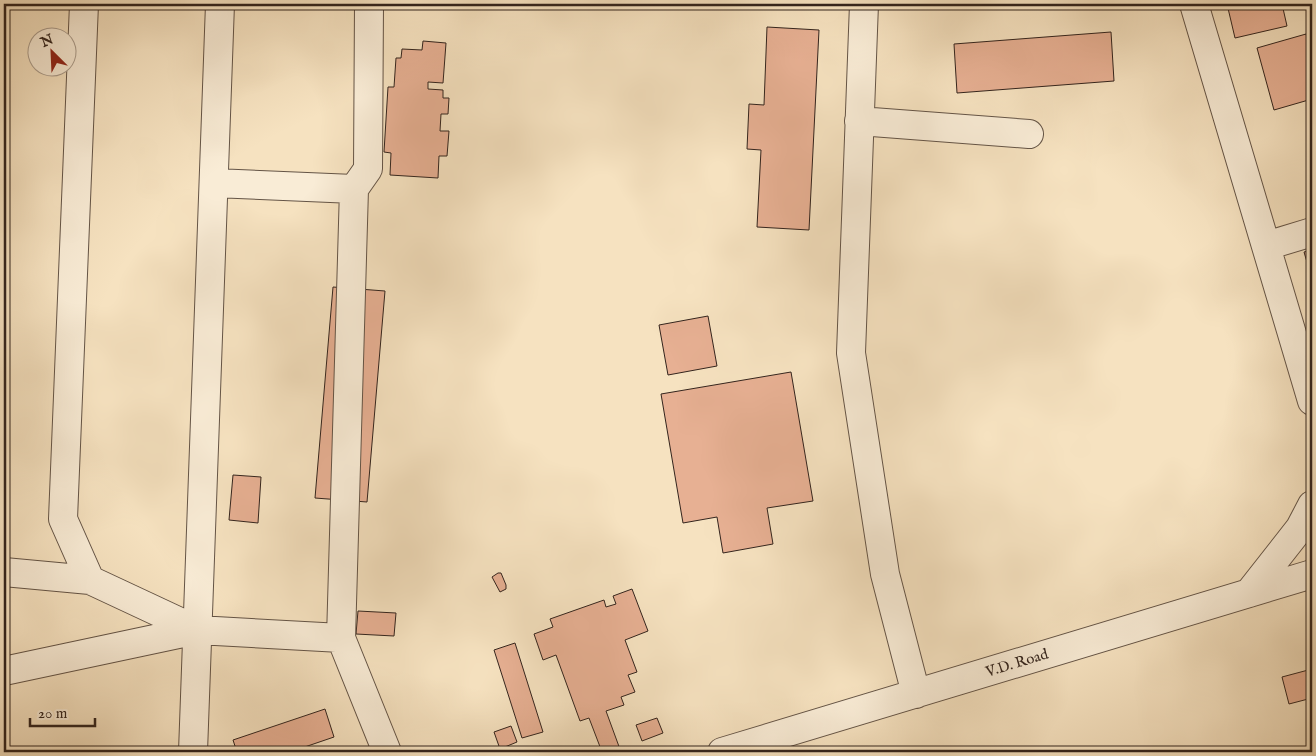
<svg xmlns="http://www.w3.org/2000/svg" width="1316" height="756" viewBox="0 0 1316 756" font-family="'IM FELL English',serif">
<rect width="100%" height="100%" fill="#f6e2c0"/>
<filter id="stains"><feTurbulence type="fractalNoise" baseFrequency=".004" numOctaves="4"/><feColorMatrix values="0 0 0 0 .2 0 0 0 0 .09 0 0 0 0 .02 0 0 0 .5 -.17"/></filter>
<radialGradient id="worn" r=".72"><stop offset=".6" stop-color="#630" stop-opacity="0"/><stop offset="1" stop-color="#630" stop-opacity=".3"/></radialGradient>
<!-- building -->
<path fill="#e7b093" stroke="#33241d" d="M 1227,4 L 1282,4 L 1287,26 L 1235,38 Z
M 767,27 L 819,30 L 809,230 L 757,227 L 761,150 L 747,149 L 749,104 L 764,105 Z
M 1111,32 L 1114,81 L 957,93 L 954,44 Z
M 1306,34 L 1312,54 L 1312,99 L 1274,110 L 1257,48 Z
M 423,41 L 446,43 L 443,83 L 428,82 L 428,89 L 443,90 L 443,98 L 449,98 L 448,114 L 441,114 L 440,131 L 449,131 L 447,156 L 439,156 L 438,178 L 390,175 L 391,153 L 384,152 L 388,87 L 394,87 L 396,58 L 401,58 L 402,49 L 422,50 Z
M 1312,250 L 1312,279 L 1304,252 Z
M 333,287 L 385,291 L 367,502 L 315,498 Z
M 708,316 L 717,366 L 668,375 L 659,325 Z
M 791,372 L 813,501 L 767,508 L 773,544 L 723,553 L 717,517 L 683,523 L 661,394 Z
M 233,475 L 261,477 L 258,523 L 229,520 Z
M 498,573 L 501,573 L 506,585 L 506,589 L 500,592 L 492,577 Z
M 632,589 L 648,631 L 625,640 L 637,672 L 628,675 L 635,692 L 621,697 L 624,705 L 606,711 L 621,752 L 602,752 L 589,718 L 580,721 L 556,655 L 543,660 L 534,634 L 553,627 L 550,619 L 604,600 L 606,607 L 616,604 L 613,596 Z
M 358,611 L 396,613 L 394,636 L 356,634 Z
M 515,643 L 543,732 L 522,738 L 494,650 Z
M 1312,669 L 1312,698 L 1289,704 L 1282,677 Z
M 325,709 L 334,737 L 290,752 L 237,752 L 233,740 Z
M 657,718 L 663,733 L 642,741 L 636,725 Z
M 511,726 L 517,742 L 500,749 L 494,732 Z"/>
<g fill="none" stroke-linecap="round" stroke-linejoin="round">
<defs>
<path id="minor" d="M 84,4 L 63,519 L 90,580 L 197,630
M 864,4 L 851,353 L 885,574 L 916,694
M 1194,4 L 1312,401
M 859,121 L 1029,134
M 214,183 L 354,189
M 1266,246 L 1312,232
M 4,572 L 90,580
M 1249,593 L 1300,528 L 1312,505
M 341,638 L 354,189 L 368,169 L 369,4
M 4,671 L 197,630 L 341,638 L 387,752
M 193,752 L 220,4
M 722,752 L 1312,574"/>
</defs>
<!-- minor casing -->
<use href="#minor" stroke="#645446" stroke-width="30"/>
<!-- minor -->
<use href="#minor" stroke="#f9ecd6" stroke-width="28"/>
</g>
<g text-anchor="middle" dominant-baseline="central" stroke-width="4" stroke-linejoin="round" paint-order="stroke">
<!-- street labels -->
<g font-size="15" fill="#33241d" stroke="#f9ecd6">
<text transform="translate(1017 663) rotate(-17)">V.D. Road</text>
</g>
</g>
<!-- margin -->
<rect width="1316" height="756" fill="none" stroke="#f6e2c0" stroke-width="20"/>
<rect x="5" y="5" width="1306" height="746" fill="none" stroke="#33241d" stroke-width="2.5"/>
<rect x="10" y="10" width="1296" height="736" fill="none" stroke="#33241d"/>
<!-- north arrow -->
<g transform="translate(52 52) rotate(336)"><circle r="24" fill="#f9ecd6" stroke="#aa9c8c"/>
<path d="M0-4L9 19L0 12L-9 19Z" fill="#8f2418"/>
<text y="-8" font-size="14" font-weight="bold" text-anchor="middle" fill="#33241d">N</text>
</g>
<!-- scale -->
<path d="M30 718v8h65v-8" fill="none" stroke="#33241d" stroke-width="2.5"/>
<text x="38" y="718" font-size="15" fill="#33241d" stroke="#f9ecd6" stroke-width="4" paint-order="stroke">20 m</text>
<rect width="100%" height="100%" filter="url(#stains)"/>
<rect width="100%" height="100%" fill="url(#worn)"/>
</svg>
